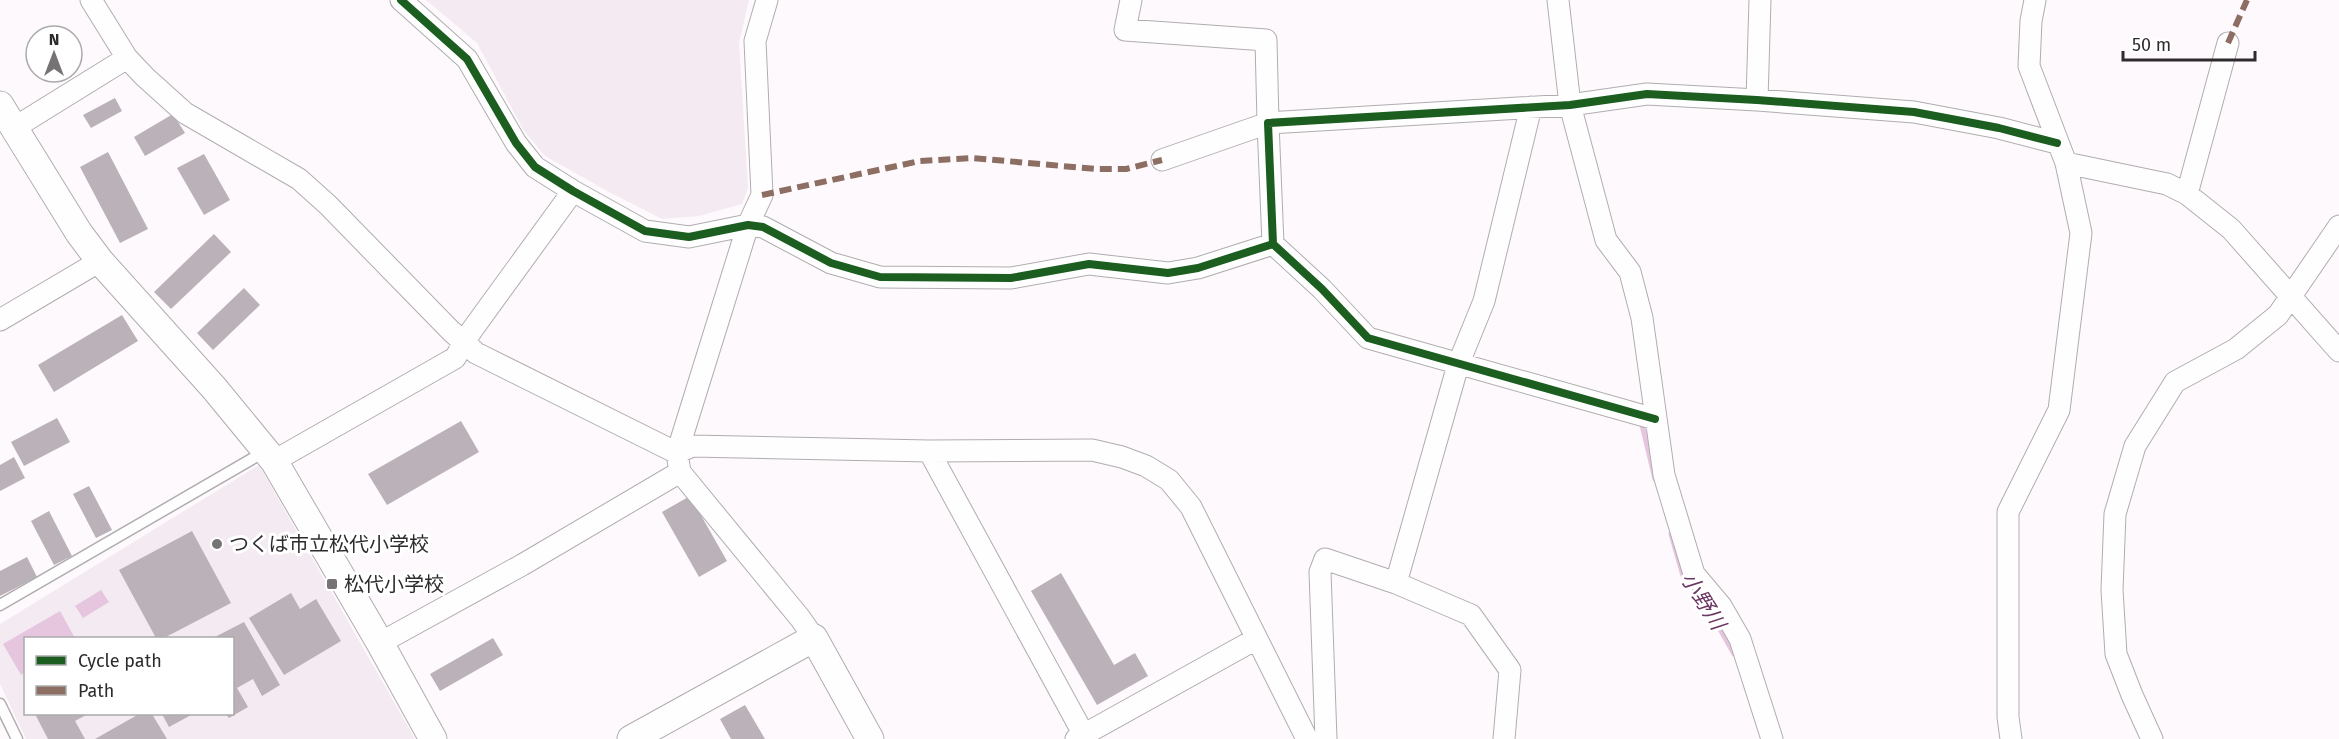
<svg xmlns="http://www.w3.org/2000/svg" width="2339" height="739" viewBox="0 0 2339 739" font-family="'Fira Sans','Noto Sans JP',sans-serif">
<rect width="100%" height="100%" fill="#fef9fc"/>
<!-- built -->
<path fill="#f4eaf2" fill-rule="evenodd" d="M 426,0 L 749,0 L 739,43 L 748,188 L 742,204 L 699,216 L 662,219 L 607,191 L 545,156 L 524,131 L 477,43 Z
M 259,465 L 415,739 L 26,739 L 0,684 L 0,624 ZM 26,638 L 232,638 L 232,714 L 26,714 Z"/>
<!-- water -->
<path fill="#e6c6df" d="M 101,590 L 109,602 L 83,618 L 75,606 Z
M 60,611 L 75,638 L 26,638 L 25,672 L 21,675 L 3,644 Z"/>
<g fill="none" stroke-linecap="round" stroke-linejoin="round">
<!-- stream -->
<path stroke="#e6c6df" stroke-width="5" d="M 1642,425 L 1655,479
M 1671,534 L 1684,579 L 1691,586
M 1703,599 L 1734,654"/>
</g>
<!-- building -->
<path fill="#bbb1b9" d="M 115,98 L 122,111 L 91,128 L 83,115 Z
M 173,114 L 185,133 L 145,156 L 134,137 Z
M 108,152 L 148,229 L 120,243 L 80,167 Z
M 204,154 L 230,200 L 204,215 L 177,168 Z
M 214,234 L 231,252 L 171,309 L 154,292 Z
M 244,288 L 260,305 L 213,350 L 197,333 Z
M 122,315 L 138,341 L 54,392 L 38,365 Z
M 57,418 L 70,442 L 24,466 L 11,442 Z
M 461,421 L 479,452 L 387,505 L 368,474 Z
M 14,457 L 25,478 L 0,491 L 0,465 Z
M 89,486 L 112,530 L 96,538 L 73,494 Z
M 690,496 L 727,561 L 699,577 L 662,512 Z
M 49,511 L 72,556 L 54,565 L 31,521 Z
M 192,531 L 231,603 L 164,638 L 156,638 L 119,570 Z
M 27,557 L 37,577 L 0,596 L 0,571 Z
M 1061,573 L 1114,665 L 1135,653 L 1148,676 L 1097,705 L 1031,591 Z
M 291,593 L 300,609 L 316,599 L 341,641 L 284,675 L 249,618 Z
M 244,622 L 280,685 L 262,696 L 253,679 L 237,688 L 248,707 L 229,718 L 226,714 L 232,714 L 232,638 L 213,638 Z
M 493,638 L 503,655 L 440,691 L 430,674 Z
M 745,705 L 765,739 L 731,739 L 720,719 Z
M 35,714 L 88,714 L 75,721 L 85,739 L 48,739 Z
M 139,714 L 152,714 L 167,739 L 95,739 Z
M 162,714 L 193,714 L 169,727 Z"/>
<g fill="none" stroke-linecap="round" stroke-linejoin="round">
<defs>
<path id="service" d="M 0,605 L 264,452
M 0,704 L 17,739"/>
<path id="minor" d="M 91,0 L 127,58 L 145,77 L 185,113 L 299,179 L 328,205 L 451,331 L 476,353 L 677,453
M 401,0 L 467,59 L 516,143 L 535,167 L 573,191 L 645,231 L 689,237 L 748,225 L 763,227 L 831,263 L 880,277 L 1011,278 L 1089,264 L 1168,273 L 1198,268 L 1273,244
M 767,0 L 755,41 L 762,195 L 748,225 L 677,453 L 680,472 L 800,618 L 814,638
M 1131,0 L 1125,30 L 1266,40 L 1268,123 L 1162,160
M 1558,0 L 1570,105 L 1606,240 L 1630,272 L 1642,318 L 1664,475 L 1694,574 L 1721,606 L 1740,639 L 1772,739
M 1757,100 L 1760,0
M 14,128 L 127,58
M 2066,163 L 2167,184 L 2187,194 L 2231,229 L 2339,351
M 2187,194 L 2228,43
M 0,320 L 100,261
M 1655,419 L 1368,338 L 1322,289 L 1273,244 L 1268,123 L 1570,105 L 1647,94 L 1757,100 L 1914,112 L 1999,128 L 2057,143
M 929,451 L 1084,735
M 677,453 L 692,446 L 929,451 L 1092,450 L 1122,457 L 1146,466 L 1169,480 L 1191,507 L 1307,739
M 274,461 L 455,358 L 472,330 L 573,191
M 1396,583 L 1458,365 L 1484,301 L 1531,107
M 380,643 L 522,565 L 680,472
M 1076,739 L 1256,639
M 1326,739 L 1320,572 L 1325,559 L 1396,583 L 1471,615 L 1510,670 L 1504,739
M 2011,739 L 2008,717 L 2008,512 L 2059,410 L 2081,233 L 2066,163 L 2029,66 L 2031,21 L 2035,0
M 2152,739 L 2132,695 L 2116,654 L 2112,590 L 2115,514 L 2135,446 L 2175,382 L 2236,349 L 2278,315 L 2339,226"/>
<path id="tertiary" d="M 0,105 L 79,233 L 100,261 L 214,388 L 274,461 L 380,643 L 433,739
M 631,739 L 814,638 L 870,739"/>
</defs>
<!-- service casing -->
<use href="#service" stroke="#b0adaf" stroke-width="13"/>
<!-- minor casing -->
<use href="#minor" stroke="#b0adaf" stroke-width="23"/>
<!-- tertiary casing -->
<use href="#tertiary" stroke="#b0adaf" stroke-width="29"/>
<!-- service -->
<use href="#service" stroke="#fffeff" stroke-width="10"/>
<!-- minor -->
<use href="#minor" stroke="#fffeff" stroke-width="21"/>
<!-- tertiary -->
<use href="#tertiary" stroke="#fffeff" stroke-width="27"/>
<!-- quiet -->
<path stroke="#8d6e63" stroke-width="6" stroke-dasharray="12 6" stroke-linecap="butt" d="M 2228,43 L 2247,0
M 762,195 L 920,161 L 972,158 L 1096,169 L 1126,169 L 1162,160"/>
<defs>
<path id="cycleway" d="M 401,0 L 467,59 L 516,143 L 535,167 L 573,191 L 645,231 L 689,237 L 748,225 L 763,227 L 831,263 L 880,277 L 1011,278 L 1089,264 L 1168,273 L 1198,268 L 1273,244
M 1655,419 L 1368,338 L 1322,289 L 1273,244 L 1268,123 L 1570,105 L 1647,94 L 1757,100 L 1914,112 L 1999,128 L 2057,143"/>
</defs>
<!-- cycleway casing -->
<use href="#cycleway" stroke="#fff" stroke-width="11"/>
<!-- cycleway -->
<use href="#cycleway" stroke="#1b5e20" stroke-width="8"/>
</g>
<!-- markers -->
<g fill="#767375" stroke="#fff" stroke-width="2">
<circle cx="217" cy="544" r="6"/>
<rect x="326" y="578" width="12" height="12" rx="3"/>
</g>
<g text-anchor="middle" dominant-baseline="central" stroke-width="6" stroke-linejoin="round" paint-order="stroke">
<!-- poi labels -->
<g font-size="20" fill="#2d2b2d" stroke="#fff" text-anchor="start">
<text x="229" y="544">つくば市立松代小学校</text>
<text x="344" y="584">松代小学校</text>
</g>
<!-- water labels -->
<g font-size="21" font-style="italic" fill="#6b3663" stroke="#fff">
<text transform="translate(1703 601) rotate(58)">小野川</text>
</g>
</g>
<!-- legend -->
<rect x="24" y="637" width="210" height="78" fill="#ffffff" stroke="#abaaab" stroke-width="1.5"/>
<rect x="36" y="656" width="30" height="9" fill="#1b5e20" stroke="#abaaab" stroke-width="1.5"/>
<text x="78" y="667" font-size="18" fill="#2d2b2d">Cycle path</text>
<rect x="36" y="686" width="30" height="9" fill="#8d6e63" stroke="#abaaab" stroke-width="1.5"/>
<text x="78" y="697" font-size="18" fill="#2d2b2d">Path</text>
<!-- north arrow -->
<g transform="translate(54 54)"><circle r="28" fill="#ffffff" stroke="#abaaab" stroke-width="1.5"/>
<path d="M0-4.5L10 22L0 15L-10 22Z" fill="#767375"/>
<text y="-9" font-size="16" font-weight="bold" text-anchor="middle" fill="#2d2b2d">N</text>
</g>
<!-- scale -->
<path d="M2123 51v9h132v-9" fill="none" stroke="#2d2b2d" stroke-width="3"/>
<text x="2132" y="51" font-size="18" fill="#2d2b2d" stroke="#ffffff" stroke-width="4.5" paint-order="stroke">50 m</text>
</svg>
